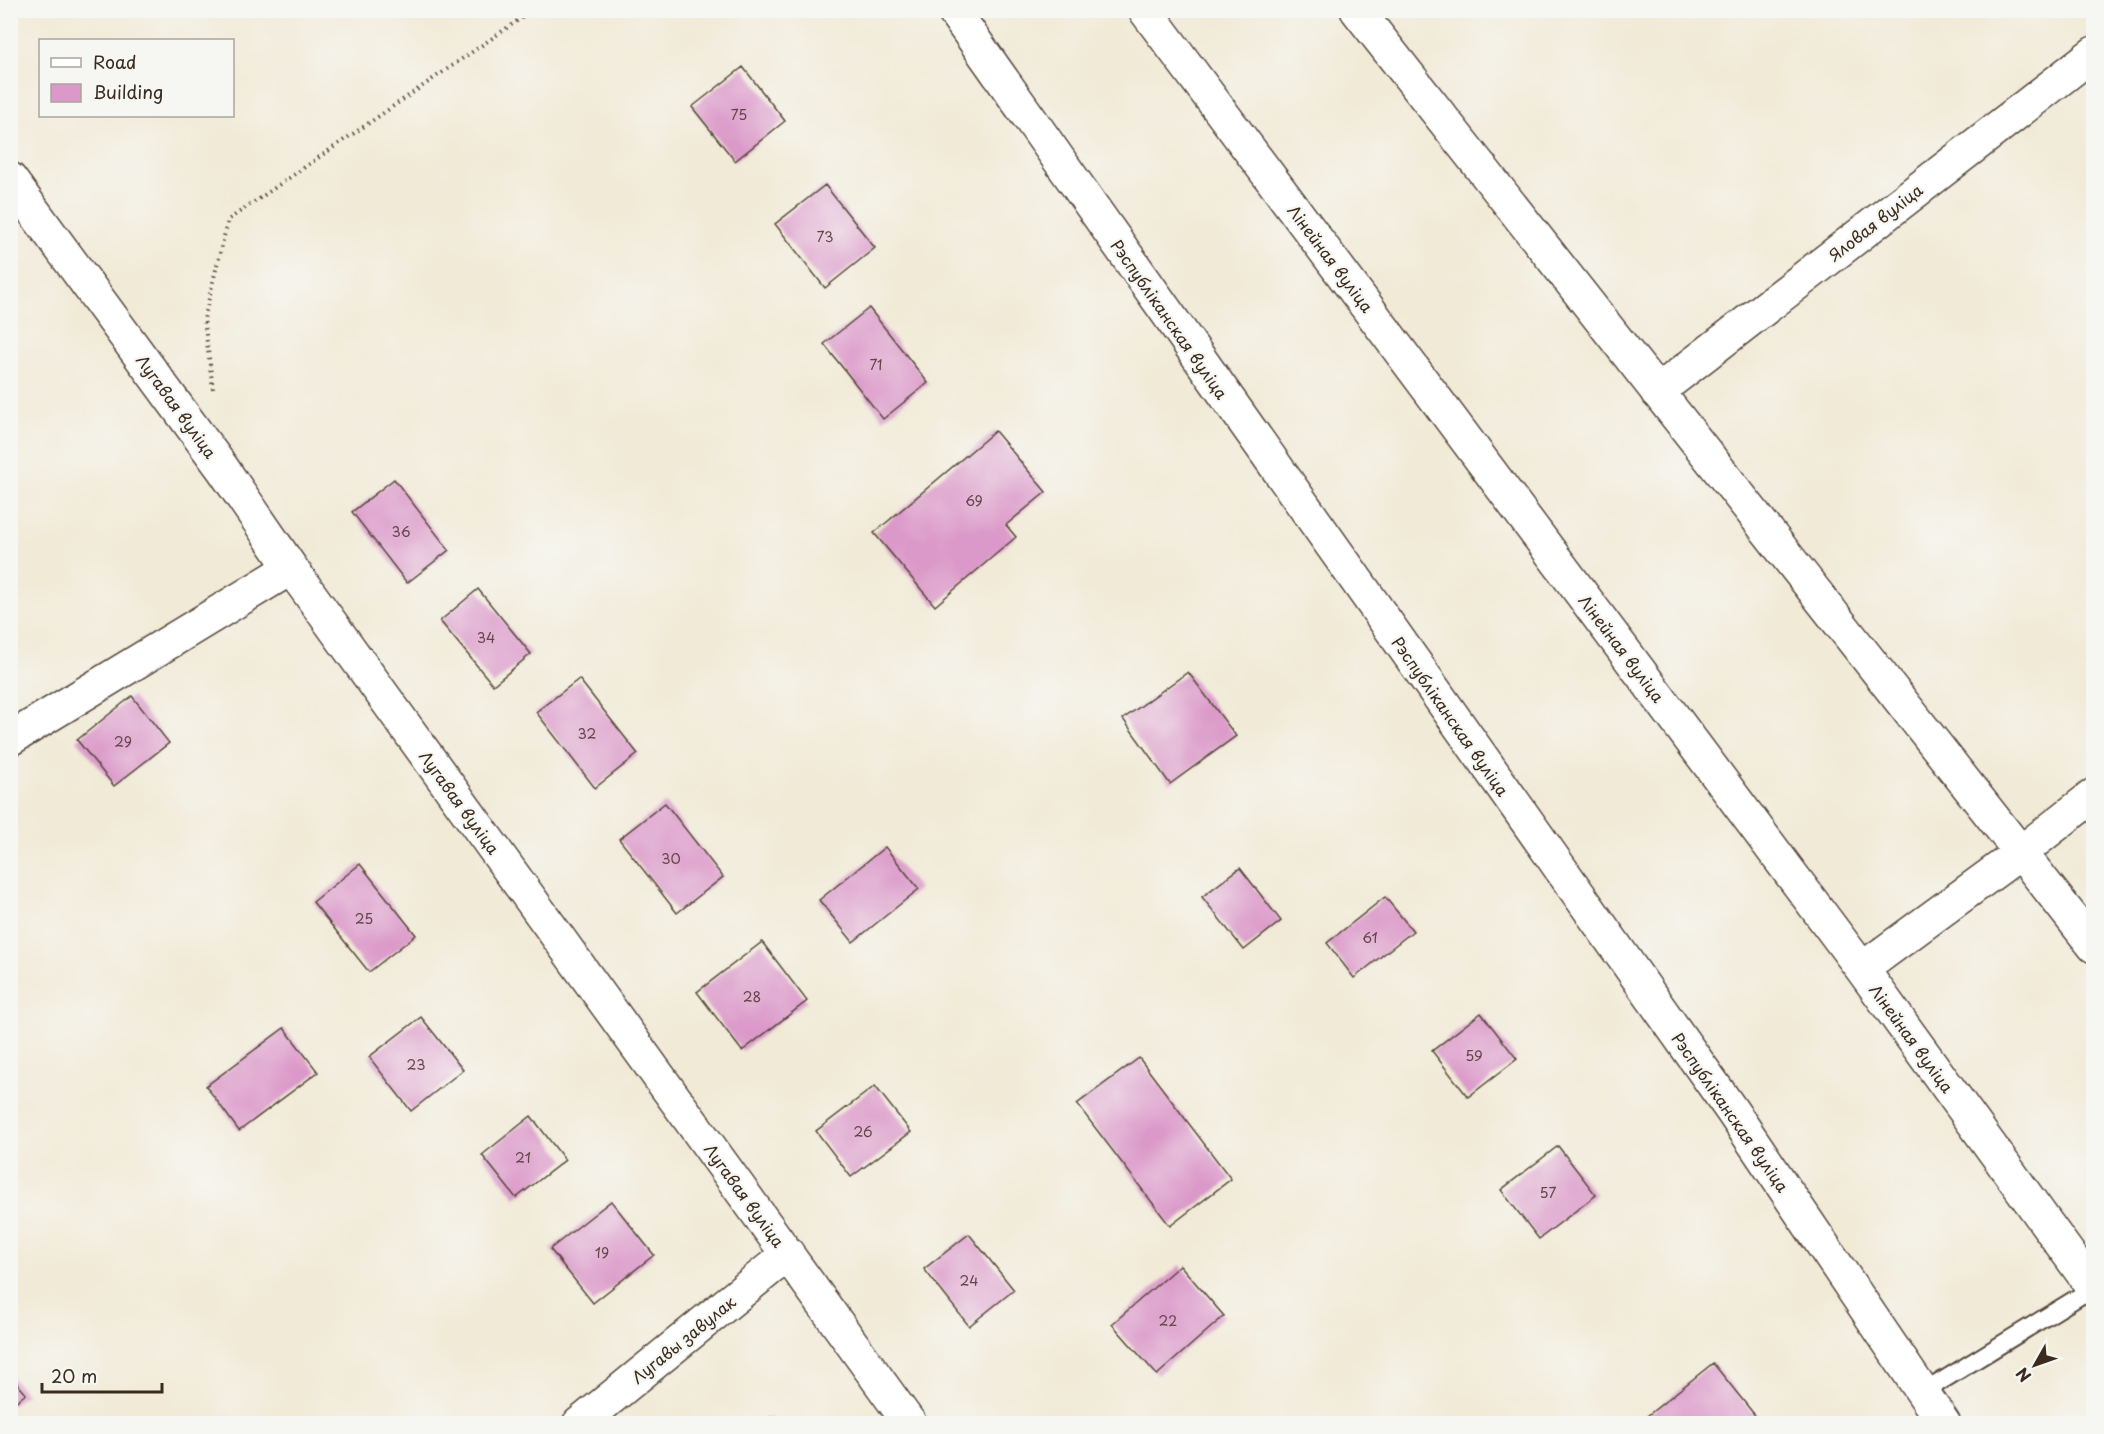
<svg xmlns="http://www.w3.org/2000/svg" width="2104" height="1434" viewBox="0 0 2104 1434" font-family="'Playpen Sans',sans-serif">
<rect width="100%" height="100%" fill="#f6f6f2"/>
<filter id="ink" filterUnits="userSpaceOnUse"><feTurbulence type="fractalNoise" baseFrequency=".0167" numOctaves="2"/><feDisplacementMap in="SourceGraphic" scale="12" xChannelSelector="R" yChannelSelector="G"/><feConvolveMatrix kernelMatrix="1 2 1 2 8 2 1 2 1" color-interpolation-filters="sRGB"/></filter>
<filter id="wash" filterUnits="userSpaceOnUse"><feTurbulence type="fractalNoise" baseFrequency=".008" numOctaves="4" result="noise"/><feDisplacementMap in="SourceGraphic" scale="24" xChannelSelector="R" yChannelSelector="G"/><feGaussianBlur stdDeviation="1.35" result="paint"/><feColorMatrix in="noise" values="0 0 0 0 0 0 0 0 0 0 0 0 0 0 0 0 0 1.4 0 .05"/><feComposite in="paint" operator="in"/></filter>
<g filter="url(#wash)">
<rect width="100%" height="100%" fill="#f1ead7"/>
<g id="blocks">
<!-- building -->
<path fill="#db99c9" d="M 743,67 L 785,121 L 735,161 L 692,107 Z
M 825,185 L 875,248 L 825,288 L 775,224 Z
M 869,308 L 928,383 L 883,419 L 824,344 Z
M 995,431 L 1046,492 L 1006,525 L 1016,537 L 935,606 L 874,533 Z
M 394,479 L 449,550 L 407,583 L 352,512 Z
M 478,589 L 531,654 L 493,685 L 440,621 Z
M 1188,672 L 1236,736 L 1170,784 L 1123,719 Z
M 579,679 L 638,754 L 595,788 L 536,712 Z
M 132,696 L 169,743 L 114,786 L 77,740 Z
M 665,803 L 723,877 L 677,913 L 619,839 Z
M 885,847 L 919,889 L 853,942 L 819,900 Z
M 360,864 L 416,935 L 369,972 L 313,902 Z
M 1240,868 L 1281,921 L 1244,950 L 1202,897 Z
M 1385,897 L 1413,931 L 1354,978 L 1327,943 Z
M 762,942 L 807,1001 L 742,1051 L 697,992 Z
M 1481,1013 L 1517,1059 L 1468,1097 L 1432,1051 Z
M 421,1017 L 463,1070 L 411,1111 L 369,1057 Z
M 284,1028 L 318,1072 L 239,1131 L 206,1086 Z
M 1139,1058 L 1231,1179 L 1170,1226 L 1077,1104 Z
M 875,1086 L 911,1132 L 851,1177 L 816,1131 Z
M 531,1116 L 565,1160 L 516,1198 L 482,1155 Z
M 1558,1146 L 1596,1195 L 1539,1239 L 1501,1190 Z
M 611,1201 L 654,1255 L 593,1303 L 550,1249 Z
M 969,1234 L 1014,1290 L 969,1326 L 924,1269 Z
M 1180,1265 L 1224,1316 L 1157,1375 L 1112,1324 Z
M 1713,1363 L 1762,1424 L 1637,1424 Z
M 10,1375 L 26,1394 L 10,1406 Z
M 770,1417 L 776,1424 L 762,1424 Z"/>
</g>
</g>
<g filter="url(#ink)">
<use href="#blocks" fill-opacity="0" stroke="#56473a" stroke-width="1.5"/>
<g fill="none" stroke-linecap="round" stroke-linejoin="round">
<defs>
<path id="service" d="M 1922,1393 L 2093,1288"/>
<path id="minor" d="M 953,10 L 1732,1111 L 1944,1424
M 1145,10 L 1862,969 L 2094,1289
M 1357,10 L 2094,946
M 10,179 L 223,469 L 291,568 L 910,1424
M 1657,392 L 2094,53
M 10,739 L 291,568
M 1862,969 L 2020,853 L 2094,795
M 579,1424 L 788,1254"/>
</defs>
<!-- service casing -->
<use href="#service" stroke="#56473a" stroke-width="20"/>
<!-- minor casing -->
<use href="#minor" stroke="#56473a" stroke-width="36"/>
<!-- path -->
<path stroke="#56473a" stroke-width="4" stroke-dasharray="1.5 4.5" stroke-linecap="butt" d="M 213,389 L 204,319 L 228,220 L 533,10"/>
<!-- service -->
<use href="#service" stroke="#fff" stroke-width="16"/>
<!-- minor -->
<use href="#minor" stroke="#fff" stroke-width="33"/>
</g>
</g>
<g text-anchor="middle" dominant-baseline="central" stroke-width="4.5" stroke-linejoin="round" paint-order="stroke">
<!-- number labels -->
<g font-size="14" fill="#634649">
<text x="739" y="114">75</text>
<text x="825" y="236">73</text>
<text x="876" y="364">71</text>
<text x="974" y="500">69</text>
<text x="401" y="531">36</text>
<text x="486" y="637">34</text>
<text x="587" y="733">32</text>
<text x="123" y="741">29</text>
<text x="671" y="858">30</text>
<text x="364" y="918">25</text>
<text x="1370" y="937">61</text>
<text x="752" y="996">28</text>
<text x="1474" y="1055">59</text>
<text x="416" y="1064">23</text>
<text x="863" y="1131">26</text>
<text x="523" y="1157">21</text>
<text x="1548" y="1192">57</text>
<text x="602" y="1252">19</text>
<text x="969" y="1280">24</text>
<text x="1168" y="1320">22</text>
</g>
<!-- street labels -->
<g font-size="16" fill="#3b2a1e" stroke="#f6f6f2">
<text transform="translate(1875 222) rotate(-38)">Яловая вуліца</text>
<text transform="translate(1331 258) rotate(53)">Лінейная вуліца</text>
<text transform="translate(1170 319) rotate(55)">Рэспубліканская вуліца</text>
<text transform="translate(177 406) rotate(54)">Лугавая вуліца</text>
<text transform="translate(1622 648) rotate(53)">Лінейная вуліца</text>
<text transform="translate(1451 716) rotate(55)">Рэспубліканская вуліца</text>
<text transform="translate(460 802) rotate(54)">Лугавая вуліца</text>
<text transform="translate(1912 1038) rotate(54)">Лінейная вуліца</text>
<text transform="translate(1731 1112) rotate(55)">Рэспубліканская вуліца</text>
<text transform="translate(745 1195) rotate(54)">Лугавая вуліца</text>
<text transform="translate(683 1339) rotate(-39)">Лугавы завулак</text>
</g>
</g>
<!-- margin -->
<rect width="2104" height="1434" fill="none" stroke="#f6f6f2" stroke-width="36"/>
<!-- legend -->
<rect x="39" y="39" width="195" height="78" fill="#f6f6f2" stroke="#aba49d" stroke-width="1.5"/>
<rect x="51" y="58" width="30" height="9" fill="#ffffff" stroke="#aba49d" stroke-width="1.5"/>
<text x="93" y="69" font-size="18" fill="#3b2a1e">Road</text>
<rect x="51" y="84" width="30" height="18" fill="#db99c9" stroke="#aba49d" stroke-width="1.5"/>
<text x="93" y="99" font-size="18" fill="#3b2a1e">Building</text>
<!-- north arrow -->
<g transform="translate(2035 1365) rotate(230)" stroke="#f6f6f2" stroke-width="4.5" paint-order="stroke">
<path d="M0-4.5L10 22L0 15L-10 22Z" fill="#3b2a1e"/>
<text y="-9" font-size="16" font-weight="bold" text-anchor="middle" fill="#3b2a1e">N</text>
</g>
<!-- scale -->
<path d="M42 1383v9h120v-9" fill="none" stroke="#3b2a1e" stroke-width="3"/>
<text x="51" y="1383" font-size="18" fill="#3b2a1e" stroke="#f6f6f2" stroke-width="4.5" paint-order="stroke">20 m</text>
</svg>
